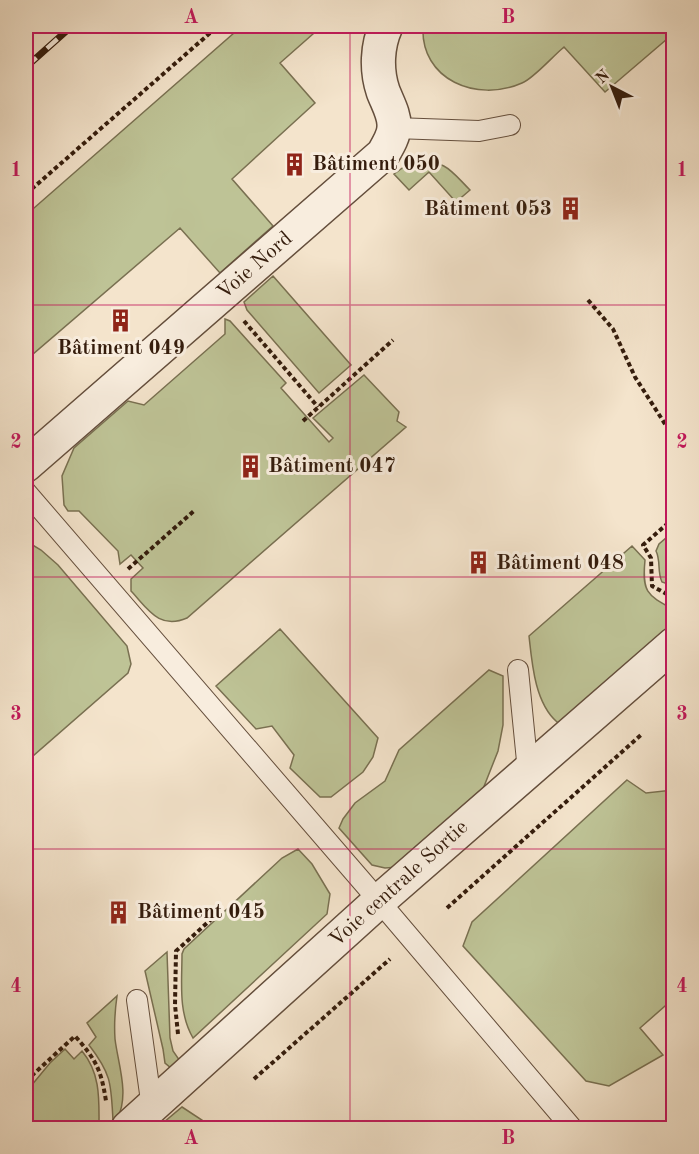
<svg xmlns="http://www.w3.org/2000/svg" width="699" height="1154" viewBox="0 0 699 1154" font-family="'Old Standard TT',serif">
<rect width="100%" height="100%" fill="#f4e4cc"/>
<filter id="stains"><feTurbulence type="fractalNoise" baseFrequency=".00333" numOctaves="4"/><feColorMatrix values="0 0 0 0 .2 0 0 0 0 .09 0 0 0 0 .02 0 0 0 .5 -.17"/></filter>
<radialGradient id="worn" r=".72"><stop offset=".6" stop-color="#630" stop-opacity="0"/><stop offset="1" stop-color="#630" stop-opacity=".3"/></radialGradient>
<!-- green -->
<path fill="#bec396" stroke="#797051" stroke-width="1.5" d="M 242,26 L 322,26 L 280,63 L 315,103 L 232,179 L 273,226 L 220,273 L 180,228 L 26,360 L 26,215 Z
M 423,26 L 673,26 L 674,33 L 605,92 L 564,47 C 553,56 533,79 522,83 C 477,103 420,80 423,26 Z
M 416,161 C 447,161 450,170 470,190 L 456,202 L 429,172 L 409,190 L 394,174 L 408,164 Z
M 273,276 L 351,365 L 319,393 L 247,310 L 244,302 Z
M 225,319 L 230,321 L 286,383 L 281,388 L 329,442 L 333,438 L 313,418 L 364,375 L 399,412 L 397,421 L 406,427 L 187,618 C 159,630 148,609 131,591 L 131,579 L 143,568 L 131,555 L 120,564 L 118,551 L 79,511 L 68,511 L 64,505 L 62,476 L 74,448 L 128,401 L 144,405 L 225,334 Z
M 673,532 L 673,586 L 662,582 C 657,572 661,561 656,551 L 659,544 Z
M 26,541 L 41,550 L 58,565 L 127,646 L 131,664 L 128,673 L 26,762 Z
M 632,546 L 645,560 C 642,591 646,595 673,609 L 673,628 L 569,719 L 563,723 L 557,722 C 535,703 532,664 529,636 Z
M 280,629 L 378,738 L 373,757 L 363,772 L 331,797 L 320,797 L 290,768 L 294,755 L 272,726 L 256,729 L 216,686 Z
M 489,670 L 503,676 L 503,725 L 498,751 L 481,794 L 399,867 L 385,868 L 372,865 L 339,828 L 343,819 L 355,803 L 385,781 L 399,750 Z
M 627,780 L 646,793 L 673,790 L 673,999 L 640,1028 L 663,1055 L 609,1086 L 586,1081 L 463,946 L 472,922 Z
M 298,849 L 312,864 L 330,894 L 327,914 L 193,1038 C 178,1012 182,983 182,954 L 184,949 L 282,858 Z
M 167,952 L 170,1038 L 173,1051 L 180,1061 L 171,1068 L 165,1063 L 163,1049 L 145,971 Z
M 117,996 C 115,1010 114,1024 115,1039 C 118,1064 130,1095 117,1119 L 113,1121 C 111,1084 112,1075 89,1045 L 96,1037 L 87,1023 Z
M 65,1049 L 74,1059 L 82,1051 C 101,1074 99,1100 99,1128 L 26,1128 L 26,1092 L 50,1063 Z
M 182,1107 L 208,1124 L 203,1128 L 157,1128 Z"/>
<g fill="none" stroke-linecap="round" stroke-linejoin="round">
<defs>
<path id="lane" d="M 395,128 L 479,131 L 510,125
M 26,492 L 379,901 L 572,1128
M 518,670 L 528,771
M 137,1000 L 152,1108"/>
<path id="street" d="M 26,465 L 383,154 C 387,147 394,136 394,127 C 395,115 387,102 383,91 C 376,70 377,46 386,26
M 128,1128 L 379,901 L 674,644"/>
</defs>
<!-- lane casing -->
<use href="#lane" stroke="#644e3c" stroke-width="22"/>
<!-- street casing -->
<use href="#street" stroke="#644e3c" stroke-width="36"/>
<!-- path -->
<path stroke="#341c0c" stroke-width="4" stroke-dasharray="4.5 3" stroke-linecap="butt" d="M 26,194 L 218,26
M 588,300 L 613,329 L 635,377 L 674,438
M 244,321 L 318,407
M 303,421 L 393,340
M 674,518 L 643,545 L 651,558 L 652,586 L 674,598
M 128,569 L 195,510
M 673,707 L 674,706
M 447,908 L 642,734
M 178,1034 L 175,1005 L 176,951 L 216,915
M 254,1079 L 390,959
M 26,1081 L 75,1036 C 96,1060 101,1069 106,1101"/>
<!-- lane -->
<use href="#lane" stroke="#f8edde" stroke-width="20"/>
<!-- street -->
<use href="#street" stroke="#f8edde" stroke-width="33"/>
<defs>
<path id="rail" d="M 26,67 L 72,26"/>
</defs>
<!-- rail casing -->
<use href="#rail" stroke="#341c0c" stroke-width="7"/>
<!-- rail -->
<use href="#rail" stroke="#f8edde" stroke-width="4.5" stroke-dasharray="14" stroke-linecap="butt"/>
</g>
<!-- grid -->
<path fill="none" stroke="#c2185b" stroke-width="1.5" stroke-opacity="0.55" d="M 350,26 L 350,1128M 26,305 L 674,305M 26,577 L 674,577M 26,849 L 674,849"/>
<!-- icons -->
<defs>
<symbol id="building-bare" viewBox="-9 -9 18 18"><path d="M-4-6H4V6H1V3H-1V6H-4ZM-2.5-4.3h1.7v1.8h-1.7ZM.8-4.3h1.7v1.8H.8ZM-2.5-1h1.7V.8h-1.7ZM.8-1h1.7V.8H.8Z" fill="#8f2418" stroke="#f8edde" stroke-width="2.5" paint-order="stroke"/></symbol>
</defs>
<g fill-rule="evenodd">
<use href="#building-bare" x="278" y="148" width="33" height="33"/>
<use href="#building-bare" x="554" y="192" width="33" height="33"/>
<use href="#building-bare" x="104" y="304" width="33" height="33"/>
<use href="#building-bare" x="234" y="450" width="33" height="33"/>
<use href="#building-bare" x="462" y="546" width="33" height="33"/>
<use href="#building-bare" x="102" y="896" width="33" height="33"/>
</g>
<g text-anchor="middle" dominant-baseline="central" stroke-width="6" stroke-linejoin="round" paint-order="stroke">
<!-- poi labels -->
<g font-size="21" font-weight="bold" fill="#341c0c" stroke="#f8edde" text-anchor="start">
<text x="312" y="164">Bâtiment 050</text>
<text x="552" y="209" text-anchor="end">Bâtiment 053</text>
<text x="121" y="348" text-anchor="middle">Bâtiment 049</text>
<text x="268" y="466">Bâtiment 047</text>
<text x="496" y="563">Bâtiment 048</text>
<text x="137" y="912">Bâtiment 045</text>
</g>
<!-- street labels -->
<g font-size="21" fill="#341c0c" stroke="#f8edde">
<text transform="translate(255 266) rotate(-41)">Voie Nord</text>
<text transform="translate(399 884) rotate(-42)">Voie centrale Sortie</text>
</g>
</g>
<!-- margin -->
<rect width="699" height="1154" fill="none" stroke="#f4e4cc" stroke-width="66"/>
<!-- north arrow -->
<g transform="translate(612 87) rotate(318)" stroke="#f8edde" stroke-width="4.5" paint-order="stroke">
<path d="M0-4.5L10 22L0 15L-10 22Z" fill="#341c0c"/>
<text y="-9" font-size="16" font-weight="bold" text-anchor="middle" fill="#341c0c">N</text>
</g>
<rect x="33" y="33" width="633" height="1088" fill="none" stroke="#c2185b" stroke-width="2"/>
<g font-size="20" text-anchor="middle" font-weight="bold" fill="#c2185b">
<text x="191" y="23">A</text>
<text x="508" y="23">B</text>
<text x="16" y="176">1</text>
<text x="682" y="176">1</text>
<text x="16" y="448">2</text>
<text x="682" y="448">2</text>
<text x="16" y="720">3</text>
<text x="682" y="720">3</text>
<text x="16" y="992">4</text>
<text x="682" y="992">4</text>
<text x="191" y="1144">A</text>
<text x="508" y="1144">B</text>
</g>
<rect width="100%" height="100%" filter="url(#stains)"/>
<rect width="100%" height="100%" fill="url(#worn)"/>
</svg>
